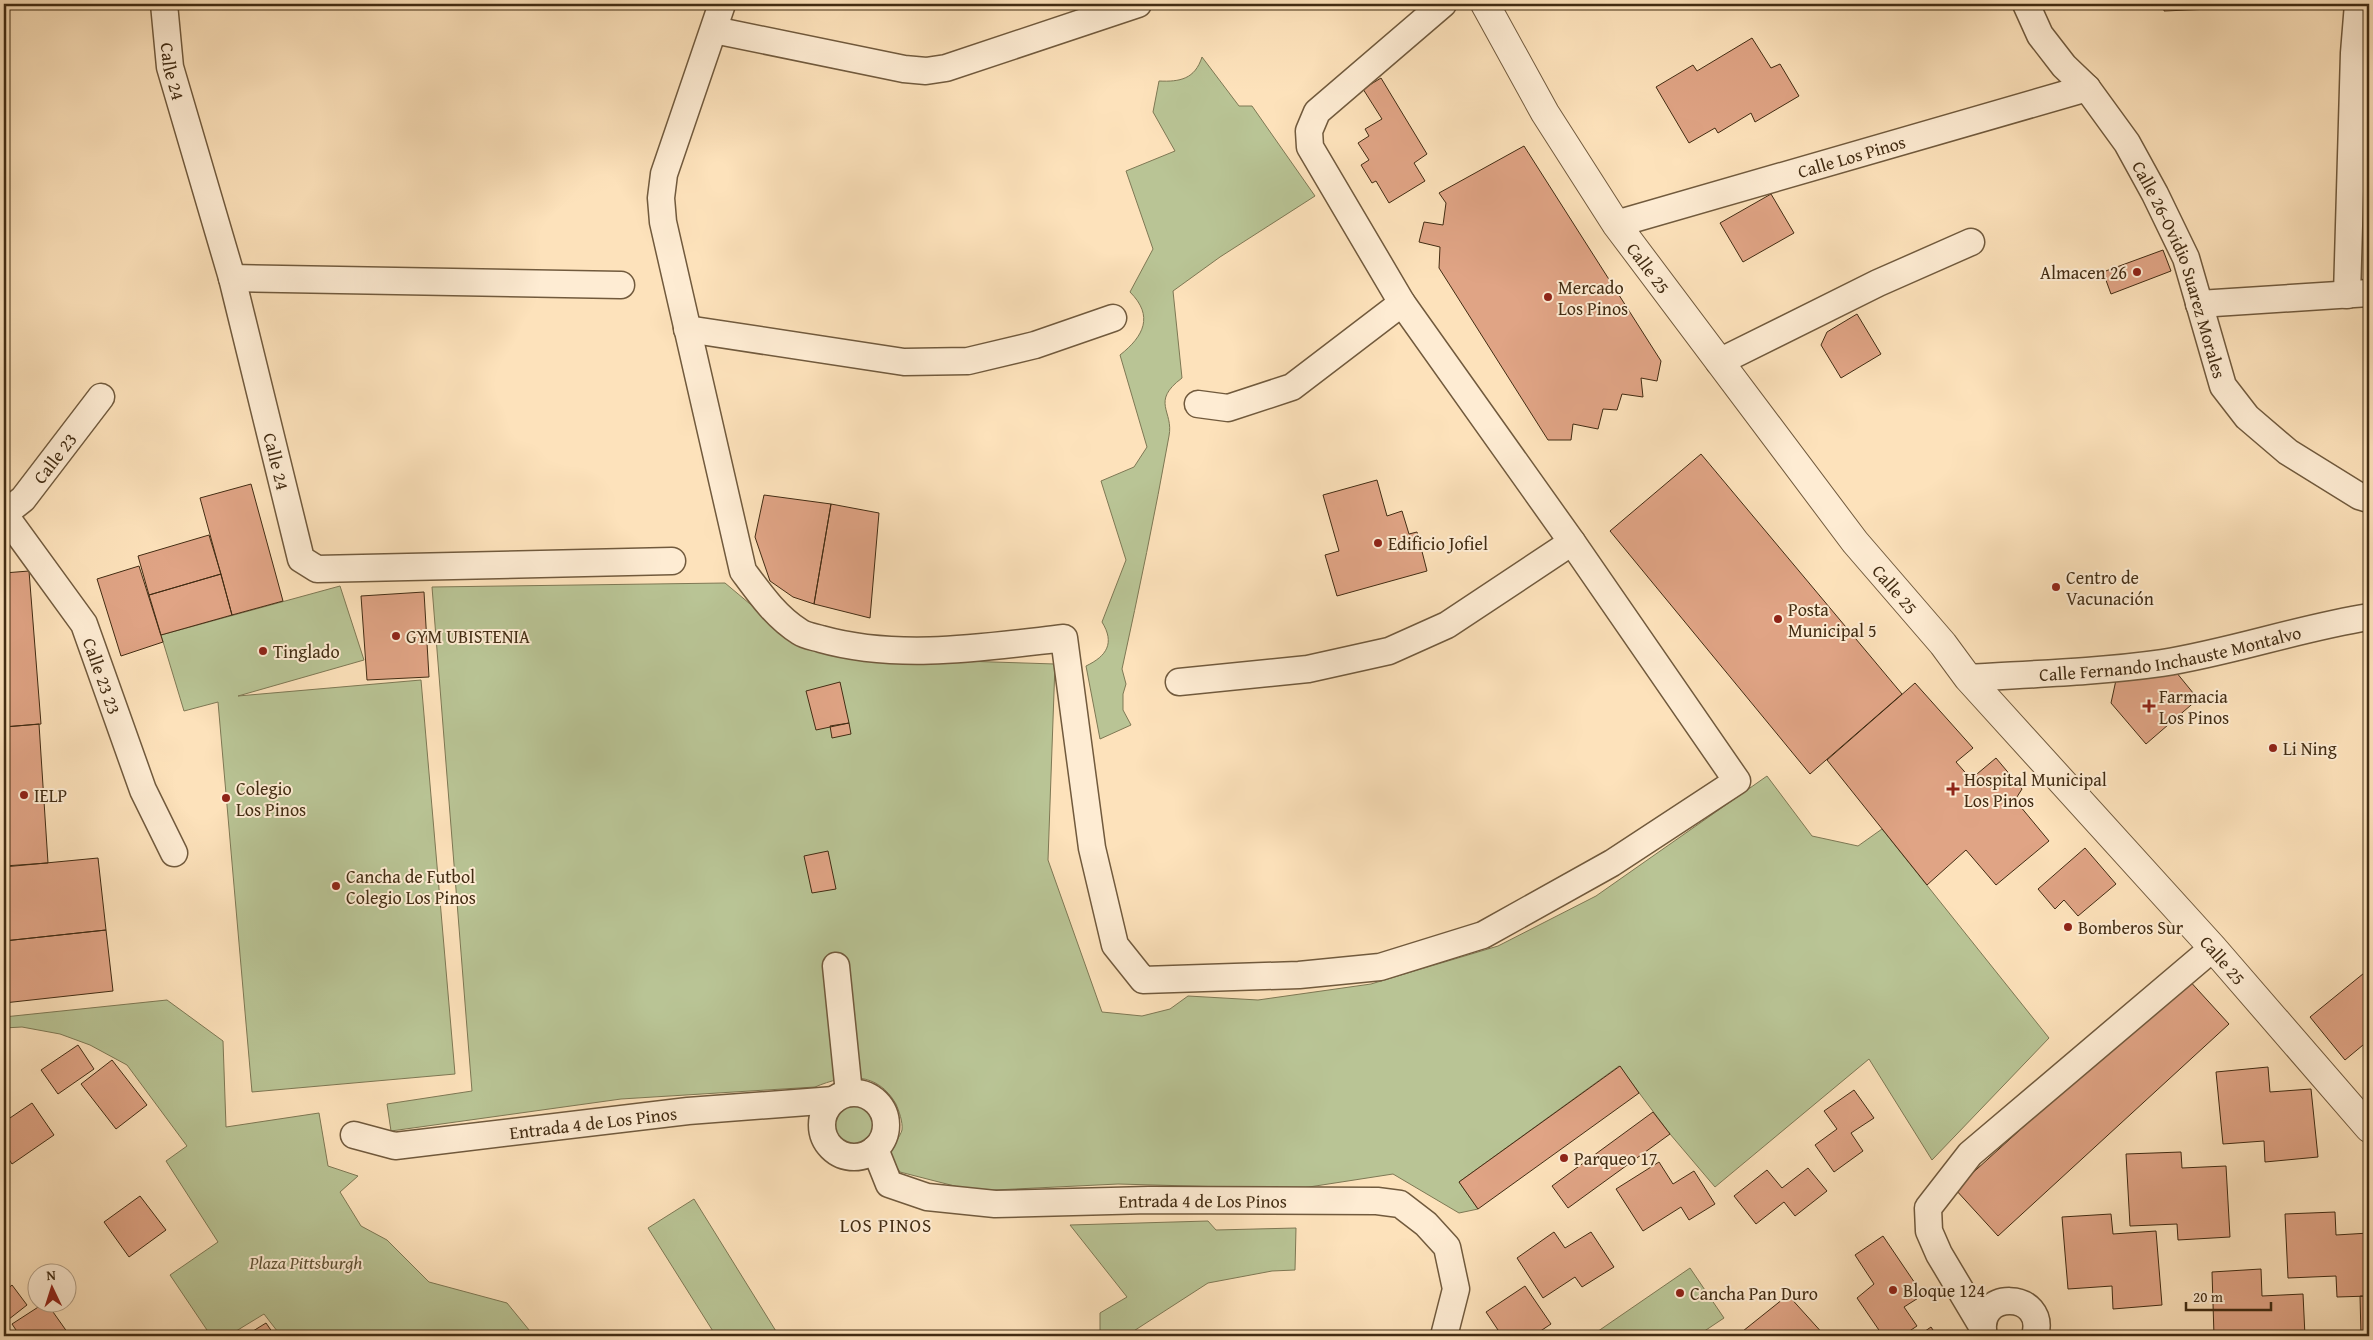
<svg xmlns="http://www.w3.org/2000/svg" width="2373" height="1340" viewBox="0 0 2373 1340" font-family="'Gentium Book Plus',serif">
<rect width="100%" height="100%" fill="#fde2bb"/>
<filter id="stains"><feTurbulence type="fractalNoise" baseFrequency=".004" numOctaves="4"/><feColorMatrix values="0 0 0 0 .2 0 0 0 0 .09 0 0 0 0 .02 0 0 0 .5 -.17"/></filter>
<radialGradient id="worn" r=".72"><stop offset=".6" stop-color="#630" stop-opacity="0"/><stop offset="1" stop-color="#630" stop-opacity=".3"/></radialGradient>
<!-- green -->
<path fill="#b9c495" stroke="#7e7854" d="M 1202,57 L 1239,106 L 1252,106 L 1315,196 L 1220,257 L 1173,291 L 1182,378 C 1150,402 1174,411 1169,436 C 1155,514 1139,591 1122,669 L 1126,684 L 1123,694 L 1123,710 L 1131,725 L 1100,739 L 1086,666 C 1107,656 1115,643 1102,622 L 1126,560 L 1101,481 L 1134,467 L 1147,447 L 1120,355 C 1144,336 1154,316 1130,292 L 1153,249 L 1126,171 L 1175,151 L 1153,112 L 1159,81 C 1180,82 1195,79 1202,57 Z
M 725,583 L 768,619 L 962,661 L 1055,664 L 1048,860 L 1102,1012 L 1142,1016 L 1170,1009 L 1188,996 L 1258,1000 L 1371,984 L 1498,946 L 1596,896 L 1767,776 L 1812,836 L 1858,846 L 1882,829 L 2049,1038 L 1932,1160 L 1869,1059 L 1715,1187 L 1670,1134 L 1619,1066 L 1459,1182 L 1478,1209 L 1459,1213 L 1393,1174 L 1296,1189 L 1118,1184 L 974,1191 L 900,1172 L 888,1154 C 892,1147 900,1137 902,1130 C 903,1122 899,1111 896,1104 C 877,1071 846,1074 815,1087 L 621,1099 L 391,1131 L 387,1104 L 472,1091 L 432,587 Z
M 340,586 L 364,660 L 238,696 L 421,680 L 455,1074 L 252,1092 L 218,702 L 184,711 L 161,635 Z
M 167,1000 L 223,1041 L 226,1127 L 319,1113 L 328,1166 L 358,1176 L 340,1192 L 361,1226 L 387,1240 L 429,1282 L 507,1303 L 534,1336 L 281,1336 L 264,1314 L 228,1336 L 211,1336 L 170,1275 L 218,1242 L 166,1161 L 187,1146 L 127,1065 L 90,1045 L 60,1034 L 22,1027 L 4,1028 L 4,1017 Z
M830 1126a24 24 0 1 1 48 0a24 24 0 1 1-48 0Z
M 694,1199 L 779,1336 L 716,1336 L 648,1228 Z
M 1208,1221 L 1216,1230 L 1296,1228 L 1295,1270 L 1272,1271 L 1208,1283 L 1126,1336 L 1070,1336 L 1100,1333 L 1100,1313 L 1127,1297 L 1070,1225 Z
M 1690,1268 L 1724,1318 L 1697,1336 L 1591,1336 Z"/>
<!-- building -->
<path fill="#e0a485" stroke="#422c13" d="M 2164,4 L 2332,4 L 2164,11 Z
M 1752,38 L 1771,68 L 1780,64 L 1799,96 L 1755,122 L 1751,113 L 1718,133 L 1715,128 L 1689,143 L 1656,87 L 1693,65 L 1697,71 Z
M 1381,78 L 1427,154 L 1414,163 L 1425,181 L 1389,203 L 1376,181 L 1372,183 L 1361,165 L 1369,160 L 1358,143 L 1369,136 L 1365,129 L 1382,119 L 1363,89 Z
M 1524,146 L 1661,361 L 1657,381 L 1641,378 L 1643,397 L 1622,394 L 1617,410 L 1603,409 L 1598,429 L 1573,424 L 1571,440 L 1548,440 L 1439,268 L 1440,247 L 1419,242 L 1424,222 L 1443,225 L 1446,203 L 1439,193 Z
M 1771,194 L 1794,233 L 1743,262 L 1720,223 Z
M 2163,250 L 2171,271 L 2111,294 L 2103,272 Z
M 1857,314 L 1881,354 L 1841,378 L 1821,345 L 1827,332 Z
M 1701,454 L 1902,694 L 1810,774 L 1610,531 Z
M 1377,480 L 1387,516 L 1402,511 L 1409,534 L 1417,532 L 1427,571 L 1337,596 L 1325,555 L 1339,551 L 1323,495 Z
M 251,484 L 283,601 L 232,615 L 200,498 Z
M 764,495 L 831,504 L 814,604 L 793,597 L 770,581 L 755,537 Z
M 831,504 L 879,513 L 870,618 L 814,604 Z
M 209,535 L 221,574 L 149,595 L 138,556 Z
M 139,566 L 163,642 L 121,656 L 97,579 Z
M 29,571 L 41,724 L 4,727 L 4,573 Z
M 221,574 L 232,615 L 161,635 L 149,595 Z
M 424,592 L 429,677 L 367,680 L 361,596 Z
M 2176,672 L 2198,699 L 2146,744 L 2111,703 L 2116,680 Z
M 840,682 L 849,723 L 816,730 L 806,691 Z
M 1915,683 L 1973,748 L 1956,762 L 1971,779 L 1996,758 L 2022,789 L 2015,800 L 2049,841 L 1996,885 L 1966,850 L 1927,885 L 1827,760 Z
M 849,723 L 851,734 L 832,738 L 830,726 Z
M 39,724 L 48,863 L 4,866 L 4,727 Z
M 2085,848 L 2116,884 L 2078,916 L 2064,900 L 2055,909 L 2038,889 Z
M 828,851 L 836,889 L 812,893 L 804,856 Z
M 98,858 L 106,930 L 4,941 L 4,867 Z
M 106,930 L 113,991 L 4,1003 L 4,941 Z
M 2369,969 L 2369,1040 L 2345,1060 L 2310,1017 Z
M 2187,978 L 2229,1024 L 1998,1236 L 1955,1189 Z
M 78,1045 L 94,1069 L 58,1094 L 41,1070 Z
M 112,1060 L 147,1105 L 116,1129 L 81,1084 Z
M 1620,1066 L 1639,1093 L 1478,1209 L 1459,1182 Z
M 2268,1067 L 2270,1092 L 2311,1089 L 2318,1157 L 2265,1162 L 2264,1141 L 2223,1144 L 2216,1072 Z
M 1854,1090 L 1874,1118 L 1851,1133 L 1863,1151 L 1834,1172 L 1815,1145 L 1837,1129 L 1824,1111 Z
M 32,1103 L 54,1135 L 12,1164 L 4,1152 L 4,1122 Z
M 1653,1112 L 1670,1134 L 1568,1208 L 1552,1186 Z
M 2181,1152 L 2182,1168 L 2226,1166 L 2230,1237 L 2178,1240 L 2177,1224 L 2130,1226 L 2126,1154 Z
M 1659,1162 L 1673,1184 L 1694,1171 L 1715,1204 L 1689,1220 L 1681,1207 L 1643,1231 L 1616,1189 Z
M 1808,1168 L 1827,1191 L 1795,1216 L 1784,1202 L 1756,1224 L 1734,1196 L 1767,1170 L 1782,1188 Z
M 140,1196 L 166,1230 L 129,1257 L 104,1222 Z
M 2335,1212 L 2336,1235 L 2369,1233 L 2369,1296 L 2337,1297 L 2336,1276 L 2288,1278 L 2285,1214 Z
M 2111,1214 L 2113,1234 L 2156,1231 L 2162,1305 L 2113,1309 L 2112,1286 L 2068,1289 L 2062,1217 Z
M 1554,1232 L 1565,1248 L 1591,1232 L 1614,1267 L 1582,1287 L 1575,1277 L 1543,1298 L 1517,1258 Z
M 1883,1236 L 1923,1295 L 1904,1307 L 1917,1326 L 1902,1336 L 1883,1336 L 1857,1298 L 1874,1284 L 1855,1255 Z
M 2261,1269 L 2262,1296 L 2303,1294 L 2305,1336 L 2214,1336 L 2212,1272 Z
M 12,1285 L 27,1305 L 4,1323 L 4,1292 Z
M 1525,1286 L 1551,1324 L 1533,1336 L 1489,1336 L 1498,1330 L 1486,1312 Z
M 1788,1295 L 1825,1336 L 1738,1335 Z
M 2360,1296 L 2369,1296 L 2369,1336 L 2361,1336 Z
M 46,1302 L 70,1336 L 20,1336 L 12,1324 Z
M 266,1323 L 275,1336 L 245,1336 Z
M 1931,1327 L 1937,1336 L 1918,1336 Z"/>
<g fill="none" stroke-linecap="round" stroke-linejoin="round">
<defs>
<g id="minor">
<path id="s1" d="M 164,4 L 170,67 L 232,278 L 301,559 L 317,569 L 672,561"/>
<path d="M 722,4 L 664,174 L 661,198 L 663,222 L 743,571 C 760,594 776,617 800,632 C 806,636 815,637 821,639 C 899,661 986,647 1064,638 L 1092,848 L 1115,945 L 1143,980 L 1299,975 L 1380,967 L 1483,935 L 1612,863 L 1737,781 L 1572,542 L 1402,303 L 1310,147 L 1309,131 L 1317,112 L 1443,4"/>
<path id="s2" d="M 2026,4 L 2040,35 L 2064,66 L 2087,88 L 2127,143 L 2155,194 L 2186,258 L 2223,386 L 2247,417 L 2288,452 L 2359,496 L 2369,499"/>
<path d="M 714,30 L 904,69 L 926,71 L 946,68 L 1138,4"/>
<path id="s3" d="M 1616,224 L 2087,88"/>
<path d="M 232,278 L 621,285"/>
<path d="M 2347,295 L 2354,53 L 2358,4"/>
<path d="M 2199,304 L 2369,293"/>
<path d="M 687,329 L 904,362 L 968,361 L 1035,345 L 1113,318"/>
<path d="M 1719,362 L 1878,283 L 1971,242"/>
<path d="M 1198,404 L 1228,408 L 1292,387 L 1402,303"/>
<path id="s4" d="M 4,514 L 84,624 L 143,790 L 174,853"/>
<path id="s5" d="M 4,514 L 23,499 L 101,397"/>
<path id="s6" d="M 1968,678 C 2033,674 2098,672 2162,663 C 2232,652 2299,628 2369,617"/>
<path d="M 1179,682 L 1308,669 L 1389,651 L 1447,625 L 1572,542"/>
<path d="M 836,966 L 849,1093"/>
<circle cx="854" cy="1125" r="32"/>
<path id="s7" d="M 354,1135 L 395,1146 L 688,1111 L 834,1100"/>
<path id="s8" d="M 875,1149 L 889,1184 L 927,1197 L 995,1204 L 1149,1200 L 1377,1201 L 1400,1204 L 1426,1224 L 1447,1247 L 1456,1289 L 1444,1336"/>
<path d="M 1982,1326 L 1939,1254 L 1929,1231 L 1928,1208 L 1970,1154 L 2213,948"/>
<path d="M 1984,1336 C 1973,1288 2048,1291 2035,1336"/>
</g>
<g id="tertiary">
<path id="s9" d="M 1485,4 L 1545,113 L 1616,224 L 1855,542 L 1943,644 L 1968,678 L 2213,948 L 2369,1128"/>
</g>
</defs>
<!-- minor casing -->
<use href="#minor" stroke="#715a3d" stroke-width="29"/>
<!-- tertiary casing -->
<use href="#tertiary" stroke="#715a3d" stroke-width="30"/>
<!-- minor -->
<use href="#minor" stroke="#feecd3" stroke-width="26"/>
<!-- tertiary -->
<use href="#tertiary" stroke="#feecd3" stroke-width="28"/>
</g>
<!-- markers -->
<g fill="#8f2418" stroke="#feecd3" stroke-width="2">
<circle cx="2137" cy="272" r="5"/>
<circle cx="1548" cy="297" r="5"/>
<circle cx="1378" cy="543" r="5"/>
<circle cx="2056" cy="587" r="5"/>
<circle cx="1778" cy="619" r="5"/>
<circle cx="396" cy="636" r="5"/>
<circle cx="263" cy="651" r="5"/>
<path d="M2146.5 698.5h5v5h5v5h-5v5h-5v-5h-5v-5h5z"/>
<circle cx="2273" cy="748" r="5"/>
<path d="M1950.5 781.5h5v5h5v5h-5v5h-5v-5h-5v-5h5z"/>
<circle cx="24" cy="795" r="5"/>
<circle cx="226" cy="798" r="5"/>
<circle cx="336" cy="886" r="5"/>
<circle cx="2068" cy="927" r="5"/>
<circle cx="1564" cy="1158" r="5"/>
<circle cx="1893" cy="1290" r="5"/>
<circle cx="1680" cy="1293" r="5"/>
</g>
<g text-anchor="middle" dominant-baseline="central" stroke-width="4" stroke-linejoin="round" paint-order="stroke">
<!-- street labels -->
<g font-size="18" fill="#422c13" stroke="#feecd3">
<text stroke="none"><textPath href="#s1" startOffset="68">Calle 24</textPath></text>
<text stroke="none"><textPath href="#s3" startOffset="245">Calle Los Pinos</textPath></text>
<text stroke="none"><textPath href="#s9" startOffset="311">Calle 25</textPath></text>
<text stroke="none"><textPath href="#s2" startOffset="311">Calle 26-Ovidio Suarez Morales</textPath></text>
<text stroke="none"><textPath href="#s5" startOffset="76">Calle 23</textPath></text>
<text stroke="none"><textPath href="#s1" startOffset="472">Calle 24</textPath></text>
<text stroke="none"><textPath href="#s9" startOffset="716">Calle 25</textPath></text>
<text stroke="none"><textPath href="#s6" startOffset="204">Calle Fernando Inchauste Montalvo</textPath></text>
<text stroke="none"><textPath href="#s4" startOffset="191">Calle 23 23</textPath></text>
<text stroke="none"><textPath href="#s9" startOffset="1211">Calle 25</textPath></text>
<text stroke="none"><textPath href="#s7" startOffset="242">Entrada 4 de Los Pinos</textPath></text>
<text stroke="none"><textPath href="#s8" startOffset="354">Entrada 4 de Los Pinos</textPath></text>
</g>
<!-- poi labels -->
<g font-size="18" fill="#422c13" stroke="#feecd3" text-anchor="start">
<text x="2127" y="272" text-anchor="end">Almacen 26</text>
<text x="1558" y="287">Mercado<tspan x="1558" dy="21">Los Pinos</tspan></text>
<text x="1388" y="543">Edificio Jofiel</text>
<text x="2066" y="577">Centro de<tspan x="2066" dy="21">Vacunación</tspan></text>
<text x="1788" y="609">Posta<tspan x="1788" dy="21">Municipal 5</tspan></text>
<text x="406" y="636">GYM UBISTENIA</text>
<text x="273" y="651">Tinglado</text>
<text x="2159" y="696">Farmacia<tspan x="2159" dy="21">Los Pinos</tspan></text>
<text x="2283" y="748">Li Ning</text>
<text x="1964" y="779">Hospital Municipal<tspan x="1964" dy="21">Los Pinos</tspan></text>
<text x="236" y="788">Colegio<tspan x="236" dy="21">Los Pinos</tspan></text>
<text x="34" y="795">IELP</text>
<text x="346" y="876">Cancha de Futbol<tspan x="346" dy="21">Colegio Los Pinos</tspan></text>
<text x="2078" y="927">Bomberos Sur</text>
<text x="1574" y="1158">Parqueo 17</text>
<text x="1903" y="1290">Bloque 124</text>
<text x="1690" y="1293">Cancha Pan Duro</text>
</g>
<!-- park labels -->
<g font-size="18" font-style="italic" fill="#605234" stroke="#feecd3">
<text x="306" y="1262">Plaza Pittsburgh</text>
</g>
<!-- neighbourhood labels -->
<g font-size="19" letter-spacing="1" fill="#422c13" stroke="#feecd3">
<text x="886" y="1225">LOS PINOS</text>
</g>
</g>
<!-- margin -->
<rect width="2373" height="1340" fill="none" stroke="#fde2bb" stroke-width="20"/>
<rect x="5" y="5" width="2363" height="1330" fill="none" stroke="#422c13" stroke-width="2.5"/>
<rect x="10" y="10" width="2353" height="1320" fill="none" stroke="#422c13"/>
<!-- north arrow -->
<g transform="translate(52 1288) rotate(356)"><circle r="24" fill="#feecd3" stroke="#b39f86"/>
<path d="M0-4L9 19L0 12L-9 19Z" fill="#8f2418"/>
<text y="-8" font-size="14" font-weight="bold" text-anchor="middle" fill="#422c13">N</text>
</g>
<!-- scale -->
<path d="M2186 1302v8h85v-8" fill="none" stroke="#422c13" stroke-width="2.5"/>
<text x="2193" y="1302" font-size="15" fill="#422c13" stroke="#feecd3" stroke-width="4" paint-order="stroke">20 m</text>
<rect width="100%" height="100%" filter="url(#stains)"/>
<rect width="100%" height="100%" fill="url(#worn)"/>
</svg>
